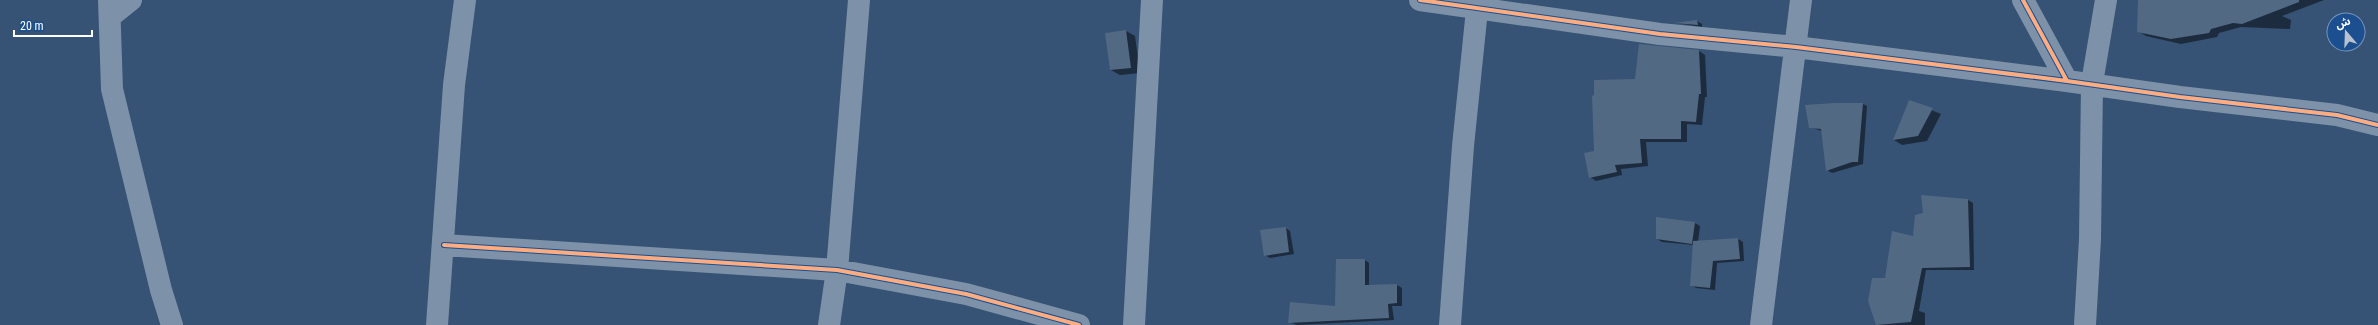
<svg xmlns="http://www.w3.org/2000/svg" width="2378" height="325" viewBox="0 0 2378 325" font-family="'Roboto Condensed','Noto Sans Arabic',sans-serif">
<rect width="100%" height="100%" fill="#365274"/>
<!-- shadow -->
<path fill="#0007" d="M 2139,0 L 2324,0 L 2282,16 L 2291,20 L 2290,29 L 2241,27 L 2219,33 L 2217,37 L 2181,44 L 2146,36 L 2138,31 Z
M 1697,21 L 1702,24 L 1702,27 L 1676,23 Z
M 1126,31 L 1135,36 L 1140,73 L 1120,75 L 1111,70 L 1106,33 Z
M 1699,51 L 1705,55 L 1707,97 L 1705,97 L 1702,125 L 1687,124 L 1687,142 L 1646,142 L 1648,166 L 1621,169 L 1622,175 L 1596,181 L 1590,177 L 1595,151 L 1636,79 Z
M 1909,101 L 1941,114 L 1927,141 L 1902,145 L 1894,140 Z
M 1863,104 L 1867,106 L 1863,164 L 1832,173 L 1827,170 L 1822,131 L 1810,127 Z
M 1922,196 L 1968,200 L 1973,203 L 1974,270 L 1926,270 L 1919,311 L 1925,313 L 1925,325 L 1877,325 L 1869,300 L 1914,237 L 1924,214 Z
M 1695,223 L 1700,226 L 1698,242 L 1738,239 L 1743,242 L 1744,261 L 1717,263 L 1715,290 L 1696,288 L 1691,285 L 1694,245 L 1662,242 L 1657,239 Z
M 1286,228 L 1290,231 L 1294,254 L 1270,258 L 1265,255 Z
M 1365,260 L 1369,263 L 1369,286 L 1397,285 L 1402,288 L 1402,306 L 1392,306 L 1394,320 L 1297,325 L 1289,322 L 1336,307 Z"/>
<!-- building -->
<path fill="#526984" d="M 2138,0 L 2299,0 L 2299,2 L 2242,24 L 2233,23 L 2211,29 L 2209,33 L 2171,39 L 2137,32 Z
M 1697,20 L 1698,25 L 1673,23 Z
M 1126,30 L 1131,68 L 1110,70 L 1105,33 Z
M 1639,44 L 1699,50 L 1701,94 L 1699,94 L 1696,122 L 1681,121 L 1681,139 L 1640,139 L 1642,163 L 1615,165 L 1617,172 L 1589,178 L 1584,153 L 1594,151 L 1592,96 L 1594,95 L 1594,80 L 1635,79 Z
M 1909,100 L 1933,108 L 1918,136 L 1893,140 Z
M 1834,103 L 1863,103 L 1858,162 L 1852,162 L 1826,171 L 1821,129 L 1809,128 L 1805,105 Z
M 1921,195 L 1968,199 L 1970,267 L 1922,268 L 1911,322 L 1876,325 L 1868,301 L 1872,278 L 1885,278 L 1892,231 L 1913,236 L 1915,215 L 1923,213 Z
M 1656,217 L 1695,222 L 1692,244 L 1656,239 Z
M 1286,227 L 1289,252 L 1264,256 L 1260,230 Z
M 1738,238 L 1740,259 L 1713,261 L 1710,288 L 1690,286 L 1693,241 Z
M 1336,259 L 1365,259 L 1365,285 L 1397,284 L 1397,303 L 1388,304 L 1389,318 L 1288,323 L 1290,302 L 1335,306 Z"/>
<g fill="none" stroke-linecap="round" stroke-linejoin="round">
<!-- minor -->
<path stroke="#7d92a8" stroke-width="22" d="M 109,0 L 112,89 L 161,290 L 172,325
M 1420,0 L 1660,34 L 1796,47 L 2067,81
M 2023,0 L 2067,81 L 2180,97 L 2337,115 L 2378,125
M 111,16 L 131,0
M 444,245 L 837,270 L 966,294 L 1079,325
M 437,325 L 454,85 L 465,0
M 829,325 L 837,270 L 859,0
M 1134,325 L 1152,0
M 1450,325 L 1463,146 L 1478,0
M 1761,325 L 1801,0
M 2085,325 L 2090,239 L 2092,83 L 2106,0"/>
<defs>
<path id="cycleway" d="M 1420,0 L 1660,34 L 1796,47 L 2067,81
M 2023,0 L 2067,81 L 2180,97 L 2337,115 L 2378,125
M 444,245 L 837,270 L 966,294 L 1079,325"/>
</defs>
<!-- cycleway casing -->
<use href="#cycleway" stroke="#1b4f8f" stroke-width="6"/>
<!-- cycleway -->
<use href="#cycleway" stroke="#ffac80" stroke-width="4"/>
</g>
<!-- north arrow -->
<g transform="translate(2346 32) rotate(341)"><circle r="19" fill="#1b4f8f" stroke="#7695bc"/>
<path d="M0-3L7 15L0 10L-7 15Z" fill="#b9c2ce"/>
<text y="-6" font-size="11" font-weight="bold" text-anchor="middle" fill="#ffffff">ش</text>
</g>
<!-- scale -->
<path d="M14 30v6h78v-6" fill="none" stroke="#ffffff" stroke-width="2"/>
<text x="20" y="30" font-size="12" fill="#ffffff" stroke="#1b4f8f" stroke-width="3" paint-order="stroke">20 m</text>
</svg>
